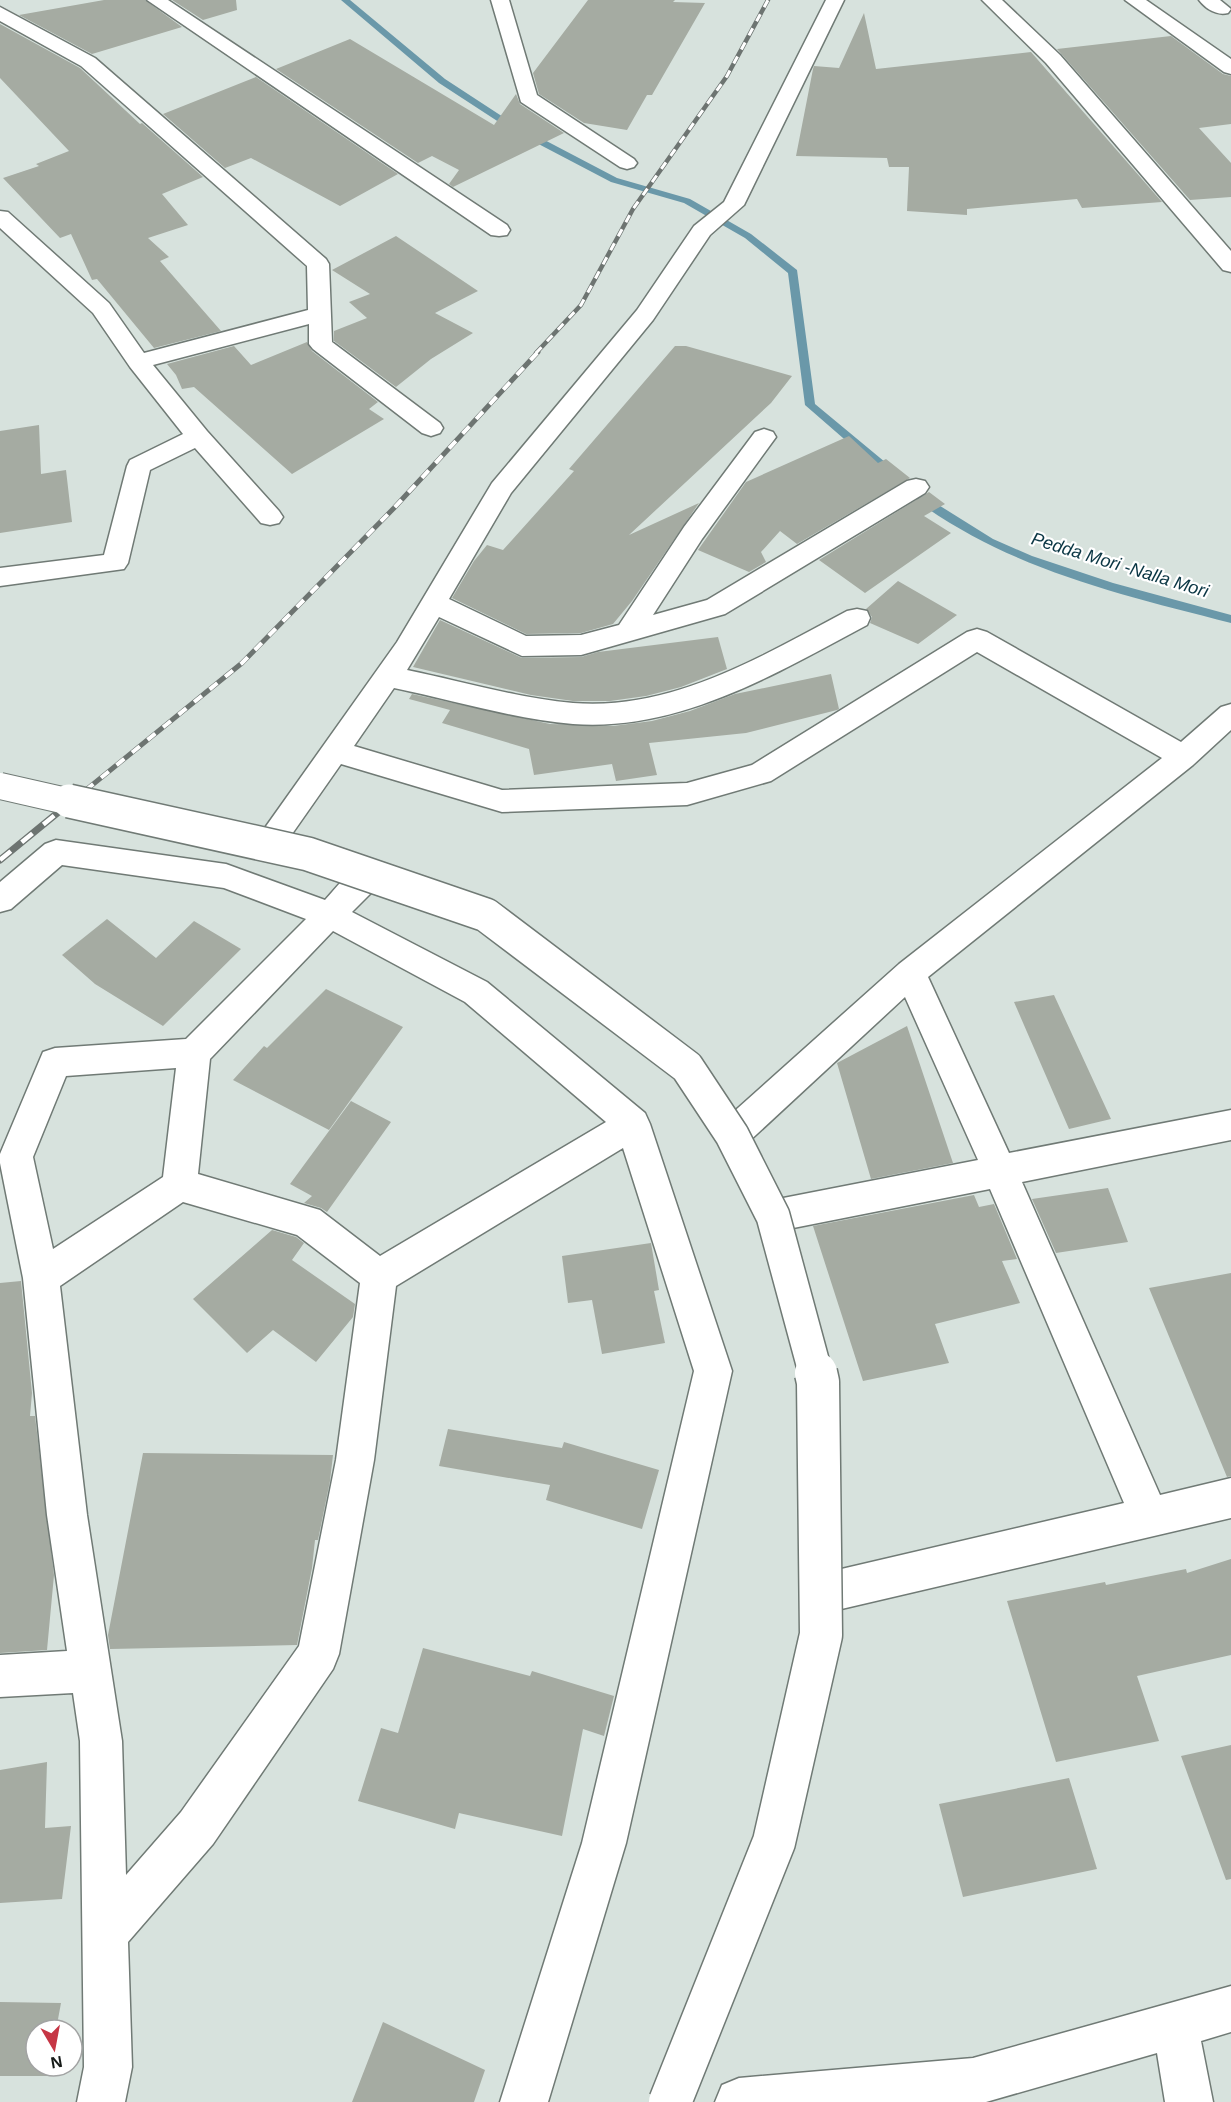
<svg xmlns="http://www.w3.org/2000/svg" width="1231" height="2102" viewBox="0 0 1231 2102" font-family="Helvetica,sans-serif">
<rect width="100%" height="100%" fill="#d7e2dd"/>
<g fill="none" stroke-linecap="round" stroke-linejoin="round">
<!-- stream -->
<path fill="#6a98a9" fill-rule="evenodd" d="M 341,0 L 350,0 L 445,79 L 514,124 L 617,178 L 690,199 L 751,234 L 797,270 L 815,404 L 897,472 L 897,478 L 889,478 L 805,405 L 788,273 L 745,238 L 684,203 L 611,182 L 508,128 L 439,83 Z
M 921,494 L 993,539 L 1032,556 L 1113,583 L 1231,615 L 1231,623 C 1119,594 1012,570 917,501 L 917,495 Z"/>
</g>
<!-- building -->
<path fill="#a5aba2" d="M 104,0 L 145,0 L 182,27 L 92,54 L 19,15 Z
M 172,0 L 236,0 L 237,10 L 203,20 Z
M 588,0 L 675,0 L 673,2 L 705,3 L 652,95 L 647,95 L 627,130 L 584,123 L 539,94 L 533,73 Z
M 864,13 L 876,69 L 1031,52 L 1162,202 L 1082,208 L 1077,199 L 967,209 L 967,215 L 907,211 L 909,167 L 889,167 L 887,158 L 796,156 L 813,69 L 814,66 L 839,68 Z
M 0,24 L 80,68 L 140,124 L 142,123 L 203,177 L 162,194 L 188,225 L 148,238 L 169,257 L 160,261 L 221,331 L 154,348 L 97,279 L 92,280 L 71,234 L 60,238 L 3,178 L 39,166 L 36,164 L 69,151 L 0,78 Z
M 1171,36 L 1223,74 L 1231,76 L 1231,124 L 1199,128 L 1231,163 L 1231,197 L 1190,200 L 1057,49 Z
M 350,39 L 494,125 L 516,94 L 520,104 L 564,133 L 453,187 L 449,184 L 459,170 L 432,156 L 418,163 L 276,69 Z
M 256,77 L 398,174 L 340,206 L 251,158 L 225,168 L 163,114 Z
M 396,236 L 478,291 L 435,313 L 473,333 L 431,359 L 396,387 L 334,341 L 334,331 L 367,318 L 349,302 L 370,294 L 332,270 Z
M 307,342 L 312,351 L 378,402 L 369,409 L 384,419 L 292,474 L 194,387 L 182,389 L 176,375 L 167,364 L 234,346 L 251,365 Z
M 675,346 L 686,346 L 792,376 L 771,403 L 629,535 L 699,503 L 632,601 L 613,624 L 581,633 L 526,634 L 452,598 L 474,561 L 487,545 L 503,550 L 574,471 L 569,469 Z
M 39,425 L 41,474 L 66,470 L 72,522 L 0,533 L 0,431 Z
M 849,436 L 878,463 L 886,459 L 910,478 L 797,544 L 780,531 L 761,552 L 766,562 L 749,572 L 698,550 L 746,482 Z
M 929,492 L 945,504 L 924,516 L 951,533 L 865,593 L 819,560 Z
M 898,581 L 957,615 L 918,644 L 870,623 L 872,617 L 866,609 Z
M 440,620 L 522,658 L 581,657 L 598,652 L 718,637 L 727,669 L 681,687 L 646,696 L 610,701 L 573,701 L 531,695 L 413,667 Z
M 831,674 L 839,709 L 837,710 L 746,733 L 649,743 L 657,775 L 616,781 L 612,764 L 534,775 L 529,749 L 442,723 L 450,710 L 409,699 L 412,694 L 550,724 L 613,726 L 652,721 L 690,711 L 735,694 Z
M 107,919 L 156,958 L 194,921 L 241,949 L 163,1026 L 95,984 L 62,955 Z
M 326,989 L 403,1027 L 329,1130 L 233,1080 L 264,1046 L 267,1048 Z
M 1054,995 L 1111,1119 L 1069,1129 L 1014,1002 Z
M 907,1026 L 953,1163 L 871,1179 L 837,1063 Z
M 351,1101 L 391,1122 L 327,1212 L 321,1208 L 304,1203 L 312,1196 L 290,1184 Z
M 1108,1188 L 1128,1242 L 1056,1253 L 1032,1199 Z
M 974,1195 L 979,1207 L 994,1204 L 1017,1259 L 1002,1261 L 1020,1303 L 935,1324 L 949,1363 L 863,1381 L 813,1226 Z
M 272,1230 L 296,1237 L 304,1243 L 292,1260 L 355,1304 L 353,1317 L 316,1362 L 273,1330 L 247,1353 L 193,1299 Z
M 651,1243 L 659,1290 L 654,1291 L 665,1343 L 602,1354 L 592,1300 L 568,1303 L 562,1256 Z
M 1231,1273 L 1231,1476 L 1227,1477 L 1149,1288 Z
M 21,1281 L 32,1393 L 30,1416 L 35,1416 L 54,1575 L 47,1650 L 0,1653 L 0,1283 Z
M 448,1429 L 562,1448 L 564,1442 L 659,1470 L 642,1529 L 546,1500 L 550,1485 L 439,1466 Z
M 143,1453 L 333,1455 L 330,1481 L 318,1540 L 315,1540 L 312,1568 L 297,1645 L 110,1649 L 108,1635 Z
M 1231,1559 L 1231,1655 L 1137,1676 L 1159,1741 L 1056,1762 L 1007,1601 L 1105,1582 L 1106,1585 L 1186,1569 L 1187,1573 Z
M 423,1648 L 530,1676 L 532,1671 L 614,1696 L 604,1736 L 583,1729 L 562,1836 L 459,1813 L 455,1829 L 358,1801 L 381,1728 L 398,1733 Z
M 1231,1745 L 1231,1879 L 1226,1880 L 1181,1756 Z
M 47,1762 L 45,1828 L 71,1826 L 62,1899 L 0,1903 L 0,1770 Z
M 1069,1778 L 1097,1869 L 963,1897 L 939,1804 Z
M 0,2002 L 61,2003 L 56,2030 L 36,2030 L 36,2066 L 50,2066 L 49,2076 L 0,2076 Z
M 383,2022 L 485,2070 L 474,2102 L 352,2102 Z"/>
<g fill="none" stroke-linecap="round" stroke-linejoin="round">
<defs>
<path id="street" d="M 147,0 L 168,0 L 507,225 L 510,230 L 507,235 L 499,236 L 491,235 Z
M 491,0 L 509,0 L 537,95 L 634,159 L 637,163 L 634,167 L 627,169 L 620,167 L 521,102 Z
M 826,0 L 844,0 L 744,205 L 710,235 L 653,320 L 511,493 L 449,599 L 526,636 L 581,635 L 619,625 L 684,527 L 755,432 L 764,429 L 773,432 L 776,437 L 702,539 L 653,615 L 707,600 L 907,481 L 916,479 L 925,481 L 929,487 L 925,493 L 725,614 L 581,655 L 522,656 L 439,617 L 407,670 C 461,681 517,698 573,703 C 673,711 762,656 847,611 L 857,609 L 867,611 L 870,618 L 867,625 C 777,673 679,732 573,724 C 513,719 453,700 394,688 L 354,746 L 502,790 L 687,783 L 752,765 L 967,632 L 977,629 L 987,632 L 1181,742 L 1221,707 L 1231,704 L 1231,730 L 1193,765 L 928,977 L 1009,1153 L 1231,1110 L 1231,1140 L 1022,1182 L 1160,1495 L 1231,1478 L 1231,1518 L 820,1614 L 806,1608 L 800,1594 L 806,1580 L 820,1574 L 1124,1503 L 990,1189 L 773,1232 L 761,1227 L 755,1216 L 761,1205 L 773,1200 L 978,1160 L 905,997 L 744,1146 L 732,1150 L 720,1146 L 715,1135 L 720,1124 L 899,964 L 1162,758 L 977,652 L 771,781 L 687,805 L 502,812 L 341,764 L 278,854 L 267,858 L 256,854 L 252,846 L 397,642 L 492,483 L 637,310 L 694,226 L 724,202 Z
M 982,0 L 1002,0 L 1060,55 L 1231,251 L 1231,272 L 1223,270 L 1046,63 Z
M 1125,0 L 1146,0 L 1231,59 L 1231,74 L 1224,72 Z
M 1199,0 L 1220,0 L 1231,9 L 1228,13 C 1217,16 1206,9 1199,0 Z
M 0,7 L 95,58 L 326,259 L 329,264 L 332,342 L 440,423 L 443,428 L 440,433 L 431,436 L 422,433 L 313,349 L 309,344 L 309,324 L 153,365 L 207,431 L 279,511 L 283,517 L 279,523 L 270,525 L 261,523 L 195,448 L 150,470 L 128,563 L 124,569 L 0,586 L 0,568 L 104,555 L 127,466 L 130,460 L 183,434 L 130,367 L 93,313 L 0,228 L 0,211 L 8,212 L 109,303 L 144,353 L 308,310 L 307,266 L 81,66 L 0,21 Z
M 56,840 L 226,864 L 325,900 C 340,884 356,859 380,866 L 384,875 L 380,884 L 352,912 L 487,982 L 645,1113 L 650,1124 L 732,1371 L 626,1843 L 548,2102 L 500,2102 L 582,1843 L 694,1371 L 623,1148 L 396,1286 L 374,1460 L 339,1654 L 333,1669 L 213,1844 L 128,1942 L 132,2067 L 125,2102 L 77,2102 L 84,2067 L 80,1741 L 73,1693 L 0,1697 L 0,1655 L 67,1651 L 47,1515 L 23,1278 L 0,1163 L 0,1154 L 43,1052 L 55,1048 L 186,1039 L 306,919 L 224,888 L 62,865 L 11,909 L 0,912 L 0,882 L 45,844 ZM 333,931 L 465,1002 L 606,1122 L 380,1256 L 320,1210 L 198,1174 L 210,1059 ZM 176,1068 L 163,1177 L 53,1249 L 33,1157 L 66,1076 ZM 183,1202 L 297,1235 L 360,1283 L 336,1460 L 299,1646 L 181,1812 L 126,1875 L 122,1741 L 87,1515 L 60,1286 Z
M 1231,1986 L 1231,2032 L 1201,2041 L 1213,2102 L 1165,2102 L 1157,2053 L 986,2102 L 715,2102 L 722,2085 L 739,2078 L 973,2058 Z"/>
</defs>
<!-- street casing -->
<use href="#street" stroke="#707a75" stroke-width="3"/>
<!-- street -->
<use href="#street" fill="#fff" fill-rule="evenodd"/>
<defs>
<path id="rail-far2" d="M 536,353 L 581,305 L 633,209 L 727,76 L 768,0"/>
<path id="rail-far1" d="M 70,803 L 242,663 L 394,508 L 538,352"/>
<path id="rail" d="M 0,860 L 72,801"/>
</defs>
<!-- rail-far2 casing -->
<use href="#rail-far2" stroke="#6d7471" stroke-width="4.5"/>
<!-- rail-far1 casing -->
<use href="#rail-far1" stroke="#6d7471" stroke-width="5"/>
<!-- rail casing -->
<use href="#rail" stroke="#6d7471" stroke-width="7"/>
<!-- rail-far2 -->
<use href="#rail-far2" stroke="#fff" stroke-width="3" stroke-dasharray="8" stroke-linecap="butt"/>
<!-- rail-far1 -->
<use href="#rail-far1" stroke="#fff" stroke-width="4" stroke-dasharray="10" stroke-linecap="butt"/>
<!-- rail -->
<use href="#rail" stroke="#fff" stroke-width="4.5" stroke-dasharray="14" stroke-linecap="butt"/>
<defs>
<path id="secondary-bridge-far2" d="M 0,786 L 75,803"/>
<path id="secondary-bridge-far1" d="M 69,801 L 308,854 L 486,915 L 687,1067 L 732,1135 L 773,1216 L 816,1375"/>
<path id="secondary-bridge" d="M 670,2102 L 774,1842 L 821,1635 L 818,1382 L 816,1373"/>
</defs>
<!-- secondary-bridge-far2 casing -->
<use href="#secondary-bridge-far2" stroke="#707a75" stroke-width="28" stroke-linecap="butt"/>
<!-- secondary-bridge-far1 casing -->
<use href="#secondary-bridge-far1" stroke="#707a75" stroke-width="36" stroke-linecap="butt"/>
<!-- secondary-bridge casing -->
<use href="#secondary-bridge" stroke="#707a75" stroke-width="45" stroke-linecap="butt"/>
<!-- secondary-bridge-far2 -->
<use href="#secondary-bridge-far2" stroke="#fff" stroke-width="26"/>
<!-- secondary-bridge-far1 -->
<use href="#secondary-bridge-far1" stroke="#fff" stroke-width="33"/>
<!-- secondary-bridge -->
<use href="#secondary-bridge" stroke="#fff" stroke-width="42"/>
</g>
<g text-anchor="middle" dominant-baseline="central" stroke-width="4.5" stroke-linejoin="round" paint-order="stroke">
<!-- far-water labels -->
<g font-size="18" font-style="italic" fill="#0a3644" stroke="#fff">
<text transform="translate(1120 565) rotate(17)">Pedda Mori -Nalla Mori</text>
</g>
</g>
<!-- north arrow -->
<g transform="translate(54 2048) rotate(170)"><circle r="28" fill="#ffffff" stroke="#a2a3a3" stroke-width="1.5"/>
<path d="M0-4.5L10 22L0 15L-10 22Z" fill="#c63645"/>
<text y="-9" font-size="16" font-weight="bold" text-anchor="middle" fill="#161a18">N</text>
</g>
</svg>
